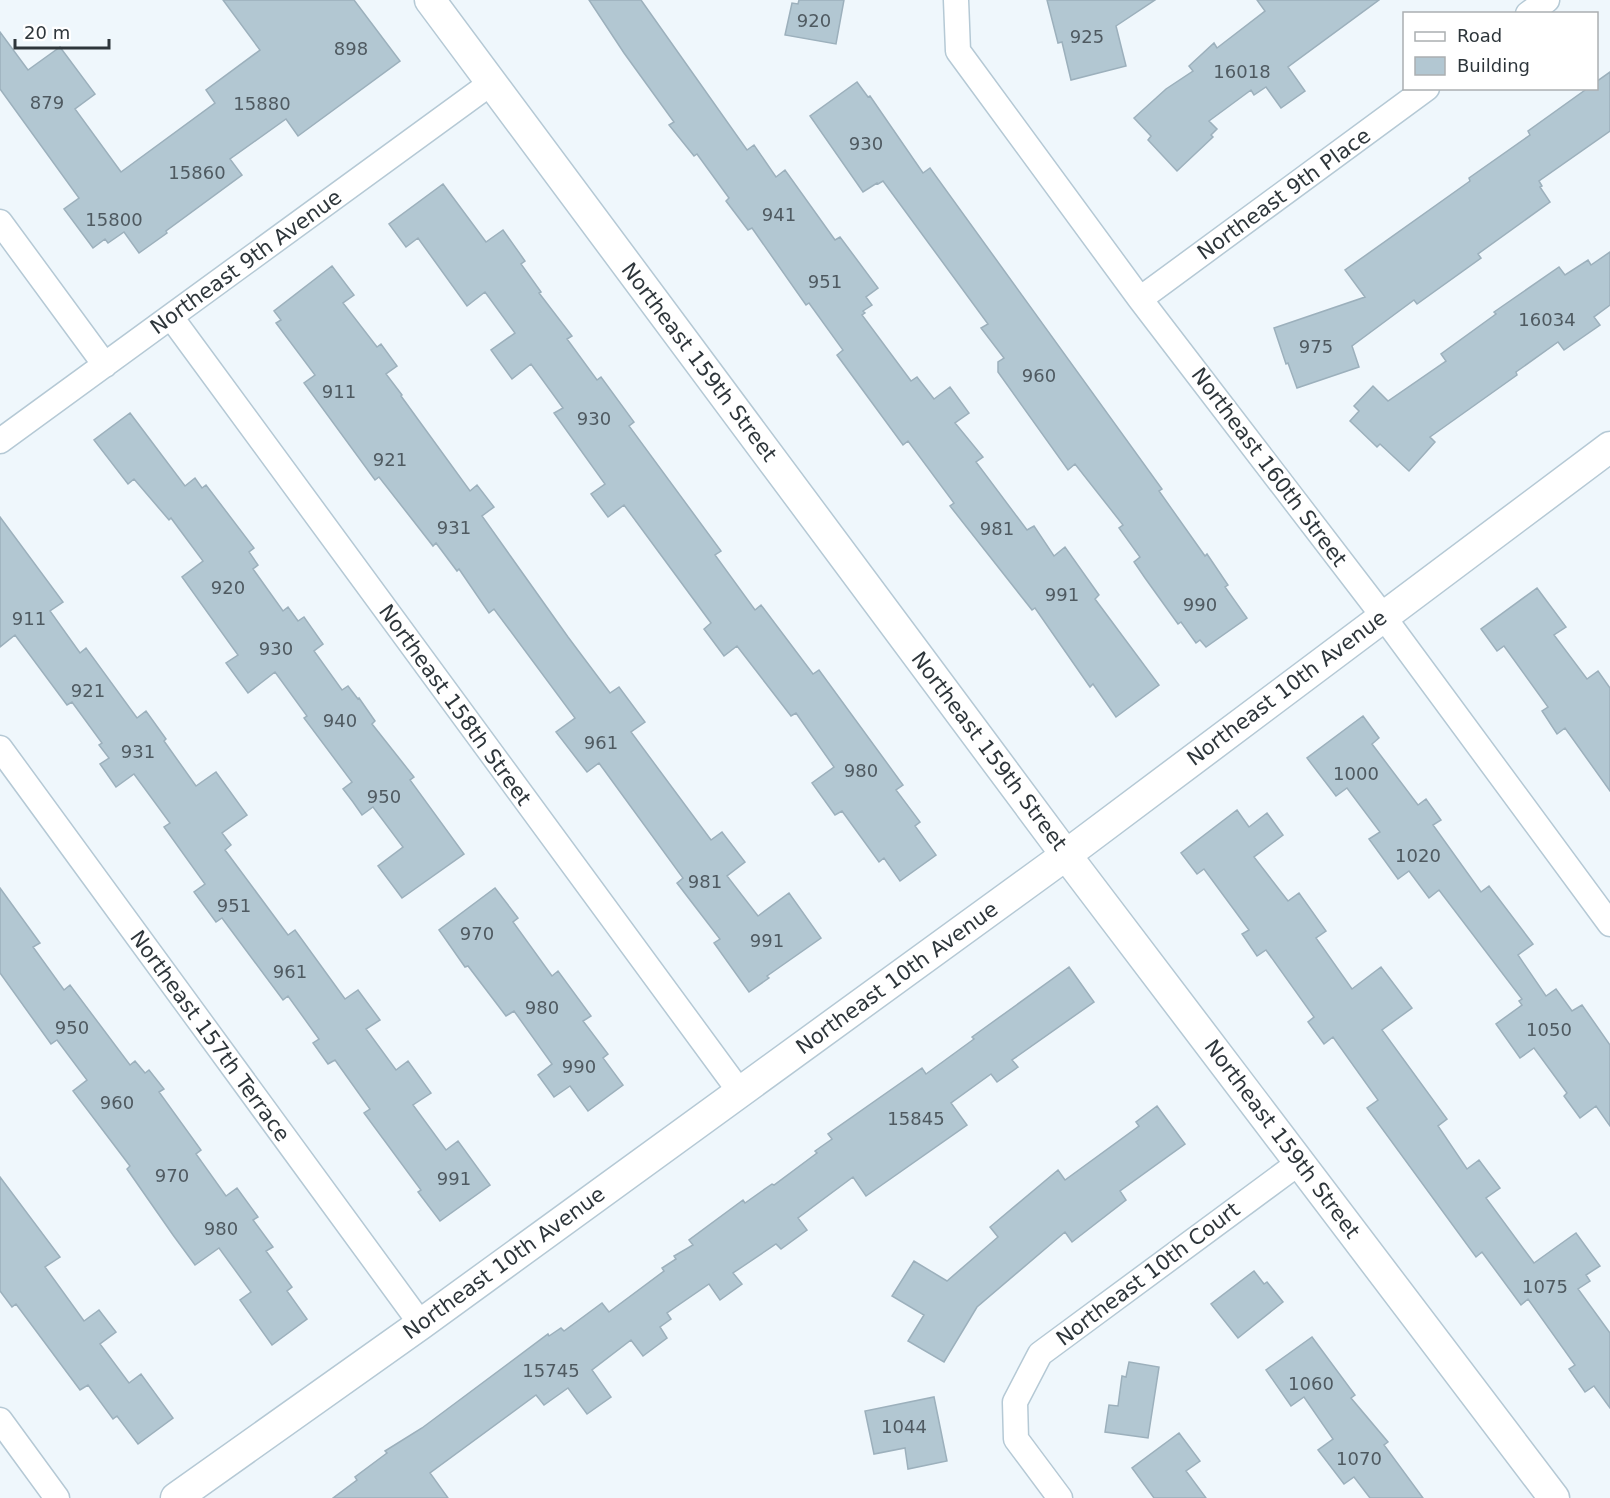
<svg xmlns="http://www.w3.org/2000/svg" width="1610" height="1498" viewBox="0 0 1610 1498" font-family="'DejaVu Sans',sans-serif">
<rect width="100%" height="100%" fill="#eff7fc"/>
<!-- building -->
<path fill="#b2c7d2" stroke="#9cb0bc" stroke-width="1.5" d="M 223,0 L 354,0 L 400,61 L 298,136 L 286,119 L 230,159 L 242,175 L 166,231 L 167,233 L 139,253 L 124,232 L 108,243 L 105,239 L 93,248 L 64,209 L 79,198 L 0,89 L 0,32 L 28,70 L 60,47 L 95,94 L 75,109 L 121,172 L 215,103 L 206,90 L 260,50 Z
M 589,0 L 641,0 L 747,150 L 754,145 L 776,177 L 785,170 L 835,240 L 840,237 L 878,288 L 866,297 L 872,305 L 863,311 L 865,313 L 862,315 L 911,381 L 917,377 L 934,399 L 950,387 L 969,413 L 955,423 L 983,457 L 976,462 L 1027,530 L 1034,526 L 1054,556 L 1065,547 L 1099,595 L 1095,599 L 1159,685 L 1116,717 L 1093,684 L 1090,687 L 1035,608 L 1032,610 L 950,506 L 954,503 L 908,441 L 903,445 L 837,355 L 843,350 L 809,303 L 806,305 L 752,228 L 748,230 L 726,201 L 729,198 L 697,154 L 694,156 L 669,125 L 674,122 L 624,53 Z
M 799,0 L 844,0 L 836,44 L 785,35 L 792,3 L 798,4 Z
M 1047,0 L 1155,0 L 1116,26 L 1126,66 L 1071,80 L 1062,42 L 1058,43 Z
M 1257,0 L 1379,0 L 1288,67 L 1305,91 L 1281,108 L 1266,87 L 1254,95 L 1251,90 L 1209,121 L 1217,129 L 1211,135 L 1213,137 L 1177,171 L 1148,140 L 1151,136 L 1134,118 L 1166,89 L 1193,71 L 1189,66 L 1214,43 L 1217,48 L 1265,11 Z
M 1610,72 L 1610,131 L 1539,181 L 1542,186 L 1540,187 L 1550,202 L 1478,254 L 1481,258 L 1417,304 L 1414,300 L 1352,346 L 1359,367 L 1297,388 L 1288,363 L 1286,364 L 1274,328 L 1365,297 L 1345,270 L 1470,181 L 1469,178 L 1530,135 L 1528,131 L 1588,88 L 1596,88 L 1596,82 Z
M 857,82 L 868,97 L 870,96 L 923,173 L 930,168 L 1162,489 L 1159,491 L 1205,556 L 1207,554 L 1228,585 L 1225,587 L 1247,618 L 1206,647 L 1200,640 L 1196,643 L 1181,622 L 1178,624 L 1145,578 L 1134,562 L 1140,557 L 1119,528 L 1123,525 L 1075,464 L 1068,470 L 998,372 L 998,362 L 1004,358 L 981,328 L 988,324 L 883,181 L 878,184 L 877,183 L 863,192 L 810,116 Z
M 443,184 L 486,242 L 503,230 L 525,261 L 521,264 L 541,292 L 539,293 L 572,336 L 567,339 L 597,380 L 601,377 L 634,422 L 629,426 L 721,551 L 715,555 L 755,610 L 761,605 L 813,674 L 819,670 L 903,785 L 896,790 L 920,822 L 915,826 L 936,855 L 900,881 L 884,858 L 879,862 L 842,811 L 835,815 L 812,783 L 834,767 L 796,713 L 791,716 L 737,646 L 724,656 L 704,629 L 711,623 L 624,505 L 608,517 L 591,494 L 605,484 L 554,413 L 563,408 L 531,364 L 512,379 L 491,350 L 515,333 L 485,292 L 467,306 L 418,238 L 406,247 L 389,224 Z
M 1610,252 L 1610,305 L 1594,317 L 1600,325 L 1564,350 L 1558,342 L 1516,372 L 1517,375 L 1430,437 L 1435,442 L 1409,471 L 1380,444 L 1377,447 L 1350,421 L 1359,411 L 1354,406 L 1373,386 L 1388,401 L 1446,361 L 1441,354 L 1496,314 L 1494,312 L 1559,267 L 1565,275 L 1588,260 L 1591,265 Z
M 332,266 L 354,295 L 343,303 L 377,347 L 381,344 L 397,366 L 386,374 L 402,395 L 401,396 L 470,491 L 477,485 L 494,507 L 482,516 L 568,637 L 610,693 L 619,687 L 645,722 L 631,732 L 711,840 L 722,832 L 745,862 L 727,876 L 758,916 L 789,893 L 821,938 L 767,976 L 769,978 L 749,992 L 714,943 L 720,939 L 677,883 L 683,878 L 599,763 L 587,772 L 556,732 L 575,718 L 494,609 L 489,613 L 459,569 L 457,571 L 436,543 L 433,546 L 379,477 L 375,480 L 304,383 L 315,375 L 276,323 L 281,320 L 274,311 Z
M 130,413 L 185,486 L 195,478 L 202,488 L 206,485 L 254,548 L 249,552 L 258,565 L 253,569 L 283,611 L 288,607 L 298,621 L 304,617 L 323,644 L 314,651 L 342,690 L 348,686 L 358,699 L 359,698 L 375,721 L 372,724 L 414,777 L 410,780 L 464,854 L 402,898 L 378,866 L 403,847 L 373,807 L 362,815 L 353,802 L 343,789 L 352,782 L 304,718 L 307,716 L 275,672 L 248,693 L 226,663 L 238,655 L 182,577 L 203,561 L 171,518 L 169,520 L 134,479 L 128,484 L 94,440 Z
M 0,517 L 63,602 L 50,611 L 80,653 L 86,648 L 137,718 L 146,711 L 166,739 L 164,741 L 196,786 L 216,772 L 247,815 L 222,833 L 231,845 L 225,850 L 288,935 L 295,930 L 345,999 L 358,990 L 380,1020 L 366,1029 L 396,1070 L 408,1061 L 431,1093 L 413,1105 L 446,1150 L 458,1141 L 490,1185 L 440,1221 L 418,1192 L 421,1190 L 364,1113 L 370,1109 L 335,1060 L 328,1064 L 313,1043 L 319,1039 L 288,996 L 283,1000 L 222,918 L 216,922 L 194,892 L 205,884 L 164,827 L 170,823 L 134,774 L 116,787 L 100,764 L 109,758 L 99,745 L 102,743 L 72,702 L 67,705 L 15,635 L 0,647 Z
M 1537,588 L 1566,627 L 1554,635 L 1587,679 L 1598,671 L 1610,688 L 1610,791 L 1565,728 L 1557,734 L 1542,711 L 1548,707 L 1504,646 L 1497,651 L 1481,629 Z
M 1363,716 L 1379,738 L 1372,744 L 1418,805 L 1426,799 L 1441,820 L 1433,825 L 1481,892 L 1489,886 L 1533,944 L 1518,955 L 1546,996 L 1556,989 L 1572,1011 L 1582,1005 L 1610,1045 L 1610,1126 L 1596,1106 L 1580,1118 L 1564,1096 L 1567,1093 L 1534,1048 L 1520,1058 L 1496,1024 L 1522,1005 L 1519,1001 L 1522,999 L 1439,890 L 1429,898 L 1409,871 L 1398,879 L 1369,839 L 1380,832 L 1347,788 L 1336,796 L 1307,758 Z
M 1237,810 L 1249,827 L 1267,813 L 1283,835 L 1254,857 L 1288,901 L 1299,893 L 1326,931 L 1316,938 L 1352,989 L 1381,967 L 1412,1008 L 1382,1030 L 1447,1119 L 1438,1126 L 1467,1169 L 1479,1160 L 1500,1188 L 1486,1198 L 1534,1263 L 1576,1233 L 1600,1266 L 1586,1275 L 1590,1281 L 1578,1289 L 1610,1333 L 1610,1408 L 1594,1386 L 1585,1392 L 1569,1369 L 1575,1365 L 1528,1299 L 1521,1305 L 1482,1252 L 1476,1257 L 1367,1108 L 1378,1100 L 1333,1037 L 1324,1044 L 1308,1022 L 1314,1017 L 1266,950 L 1257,956 L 1242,934 L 1249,930 L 1204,869 L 1197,874 L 1181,853 Z
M 0,888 L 40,943 L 33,947 L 64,990 L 70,985 L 130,1065 L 135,1061 L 145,1073 L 149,1070 L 164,1089 L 159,1092 L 201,1150 L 196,1154 L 226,1196 L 237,1188 L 258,1217 L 253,1220 L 273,1247 L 266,1251 L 292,1287 L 287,1291 L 307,1319 L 272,1345 L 240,1300 L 251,1292 L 219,1248 L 195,1265 L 173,1235 L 127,1169 L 130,1166 L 73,1091 L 87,1080 L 57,1040 L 51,1044 L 0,973 Z
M 495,888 L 518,918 L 513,922 L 552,976 L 558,971 L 591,1016 L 583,1021 L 608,1054 L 603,1058 L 623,1085 L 588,1111 L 570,1086 L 554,1097 L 538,1075 L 552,1064 L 514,1011 L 506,1016 L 468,966 L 465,967 L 439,930 Z
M 1069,967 L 1094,1002 L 1012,1060 L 1018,1067 L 997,1082 L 991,1074 L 951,1103 L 967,1125 L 866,1196 L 853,1177 L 798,1218 L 807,1230 L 781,1249 L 776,1244 L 733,1273 L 742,1284 L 720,1300 L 709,1284 L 667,1313 L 671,1319 L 660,1327 L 667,1338 L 643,1356 L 631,1340 L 592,1370 L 611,1397 L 587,1414 L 568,1388 L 544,1405 L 536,1395 L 430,1473 L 448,1498 L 333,1498 L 357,1480 L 355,1477 L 387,1453 L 385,1451 L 422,1428 L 548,1334 L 549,1336 L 561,1328 L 564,1331 L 602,1303 L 609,1312 L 664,1271 L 662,1268 L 676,1259 L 674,1256 L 693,1245 L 689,1240 L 743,1200 L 745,1203 L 772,1184 L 774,1185 L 817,1153 L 815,1151 L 832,1139 L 828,1134 L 922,1068 L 926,1074 L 974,1039 L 972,1037 Z
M 1157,1106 L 1185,1144 L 1120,1191 L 1126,1200 L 1072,1242 L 1065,1232 L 977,1307 L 944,1362 L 908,1341 L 924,1315 L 892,1296 L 914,1261 L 947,1281 L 998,1237 L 990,1227 L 1058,1170 L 1065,1180 L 1139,1126 L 1136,1122 Z
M 0,1177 L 60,1257 L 45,1267 L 84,1321 L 99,1310 L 116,1332 L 100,1344 L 129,1383 L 141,1374 L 173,1418 L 138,1444 L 117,1416 L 113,1419 L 88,1385 L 80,1390 L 16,1304 L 12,1307 L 0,1291 Z
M 1254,1271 L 1264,1284 L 1267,1282 L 1283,1302 L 1238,1338 L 1211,1304 Z
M 1312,1337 L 1355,1395 L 1351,1398 L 1388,1442 L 1384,1445 L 1423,1498 L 1370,1498 L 1354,1477 L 1344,1484 L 1318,1450 L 1333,1439 L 1304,1397 L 1291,1406 L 1266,1370 Z
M 1129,1362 L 1159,1367 L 1148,1438 L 1105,1432 L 1109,1405 L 1118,1406 L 1122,1376 L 1126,1377 Z
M 934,1397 L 947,1461 L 908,1469 L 905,1448 L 874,1454 L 865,1411 Z
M 1179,1433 L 1200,1461 L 1186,1471 L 1206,1498 L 1154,1498 L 1132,1468 Z"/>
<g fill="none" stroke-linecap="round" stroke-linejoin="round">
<defs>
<path id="minor" d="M 956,0 L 958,51 L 1140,299 L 1383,616 L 1610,924
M 1528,14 L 1547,0
M 0,222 L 105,365
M 1140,299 L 1427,88
M 171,317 L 740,1092
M 0,441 L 491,83
M 0,748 L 421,1324
M 0,1420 L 57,1498
M 1060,1498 L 1016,1439 L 1015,1402 L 1040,1354 L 1300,1162"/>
<path id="tertiary" d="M 430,0 L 1066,855 L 1554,1498
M 176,1498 L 421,1324 L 1066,855 L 1610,447"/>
</defs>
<!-- minor casing -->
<use href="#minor" stroke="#b5c9d5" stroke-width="27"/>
<!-- tertiary casing -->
<use href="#tertiary" stroke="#b5c9d5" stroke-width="33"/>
<!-- minor -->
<use href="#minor" stroke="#fff" stroke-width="24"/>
<!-- tertiary -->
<use href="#tertiary" stroke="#fff" stroke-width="30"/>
</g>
<g text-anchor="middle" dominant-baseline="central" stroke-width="5" stroke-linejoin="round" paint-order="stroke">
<!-- number labels -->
<g font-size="18" fill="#4f5a61">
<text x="814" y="20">920</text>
<text x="1087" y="36">925</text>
<text x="351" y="48">898</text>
<text x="1242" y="71">16018</text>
<text x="47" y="102">879</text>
<text x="262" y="103">15880</text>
<text x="866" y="143">930</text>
<text x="197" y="172">15860</text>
<text x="779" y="214">941</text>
<text x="114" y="219">15800</text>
<text x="825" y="281">951</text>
<text x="1547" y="319">16034</text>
<text x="1316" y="346">975</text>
<text x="1039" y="375">960</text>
<text x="339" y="391">911</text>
<text x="594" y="418">930</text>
<text x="390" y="459">921</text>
<text x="454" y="527">931</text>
<text x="997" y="528">981</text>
<text x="228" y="587">920</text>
<text x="1062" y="594">991</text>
<text x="1200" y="604">990</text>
<text x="29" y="618">911</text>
<text x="276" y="648">930</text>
<text x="88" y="690">921</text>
<text x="340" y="720">940</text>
<text x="601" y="742">961</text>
<text x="138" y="751">931</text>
<text x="861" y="770">980</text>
<text x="1356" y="773">1000</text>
<text x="384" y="796">950</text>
<text x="1418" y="855">1020</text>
<text x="705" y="881">981</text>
<text x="234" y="905">951</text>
<text x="477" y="933">970</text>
<text x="767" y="940">991</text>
<text x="290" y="971">961</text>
<text x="542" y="1007">980</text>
<text x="72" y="1027">950</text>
<text x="1549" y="1029">1050</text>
<text x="579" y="1066">990</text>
<text x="117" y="1102">960</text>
<text x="916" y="1118">15845</text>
<text x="172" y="1175">970</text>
<text x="454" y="1178">991</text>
<text x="221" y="1228">980</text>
<text x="1545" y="1286">1075</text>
<text x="551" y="1370">15745</text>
<text x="1311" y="1383">1060</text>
<text x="904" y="1426">1044</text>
<text x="1359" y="1458">1070</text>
</g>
<!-- street labels -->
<g font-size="21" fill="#2e363b" stroke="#fff">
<text transform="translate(1284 194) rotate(-36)">Northeast 9th Place</text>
<text transform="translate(246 262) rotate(-36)">Northeast 9th Avenue</text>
<text transform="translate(699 362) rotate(53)">Northeast 159th Street</text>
<text transform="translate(1269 467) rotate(53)">Northeast 160th Street</text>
<text transform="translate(1287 688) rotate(-37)">Northeast 10th Avenue</text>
<text transform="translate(455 705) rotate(54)">Northeast 158th Street</text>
<text transform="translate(989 751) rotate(53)">Northeast 159th Street</text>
<text transform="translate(897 978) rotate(-36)">Northeast 10th Avenue</text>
<text transform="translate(210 1036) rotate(54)">Northeast 157th Terrace</text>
<text transform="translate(1282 1139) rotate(53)">Northeast 159th Street</text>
<text transform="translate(504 1263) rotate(-36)">Northeast 10th Avenue</text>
<text transform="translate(1148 1274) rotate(-37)">Northeast 10th Court</text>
</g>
</g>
<!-- legend -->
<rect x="1403" y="12" width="195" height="78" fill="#ffffff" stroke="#abafb1" stroke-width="1.5"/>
<rect x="1415" y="32" width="30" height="9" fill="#ffffff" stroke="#abafb1" stroke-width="1.5"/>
<text x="1457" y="42" font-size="18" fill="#2e363b">Road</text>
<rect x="1415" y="57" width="30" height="18" fill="#b2c7d2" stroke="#abafb1" stroke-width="1.5"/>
<text x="1457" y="72" font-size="18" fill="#2e363b">Building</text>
<!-- scale -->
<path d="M15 39v9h94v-9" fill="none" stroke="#2e363b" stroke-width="3"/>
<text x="24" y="39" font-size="18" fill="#2e363b" stroke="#ffffff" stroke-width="4.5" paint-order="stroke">20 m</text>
</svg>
